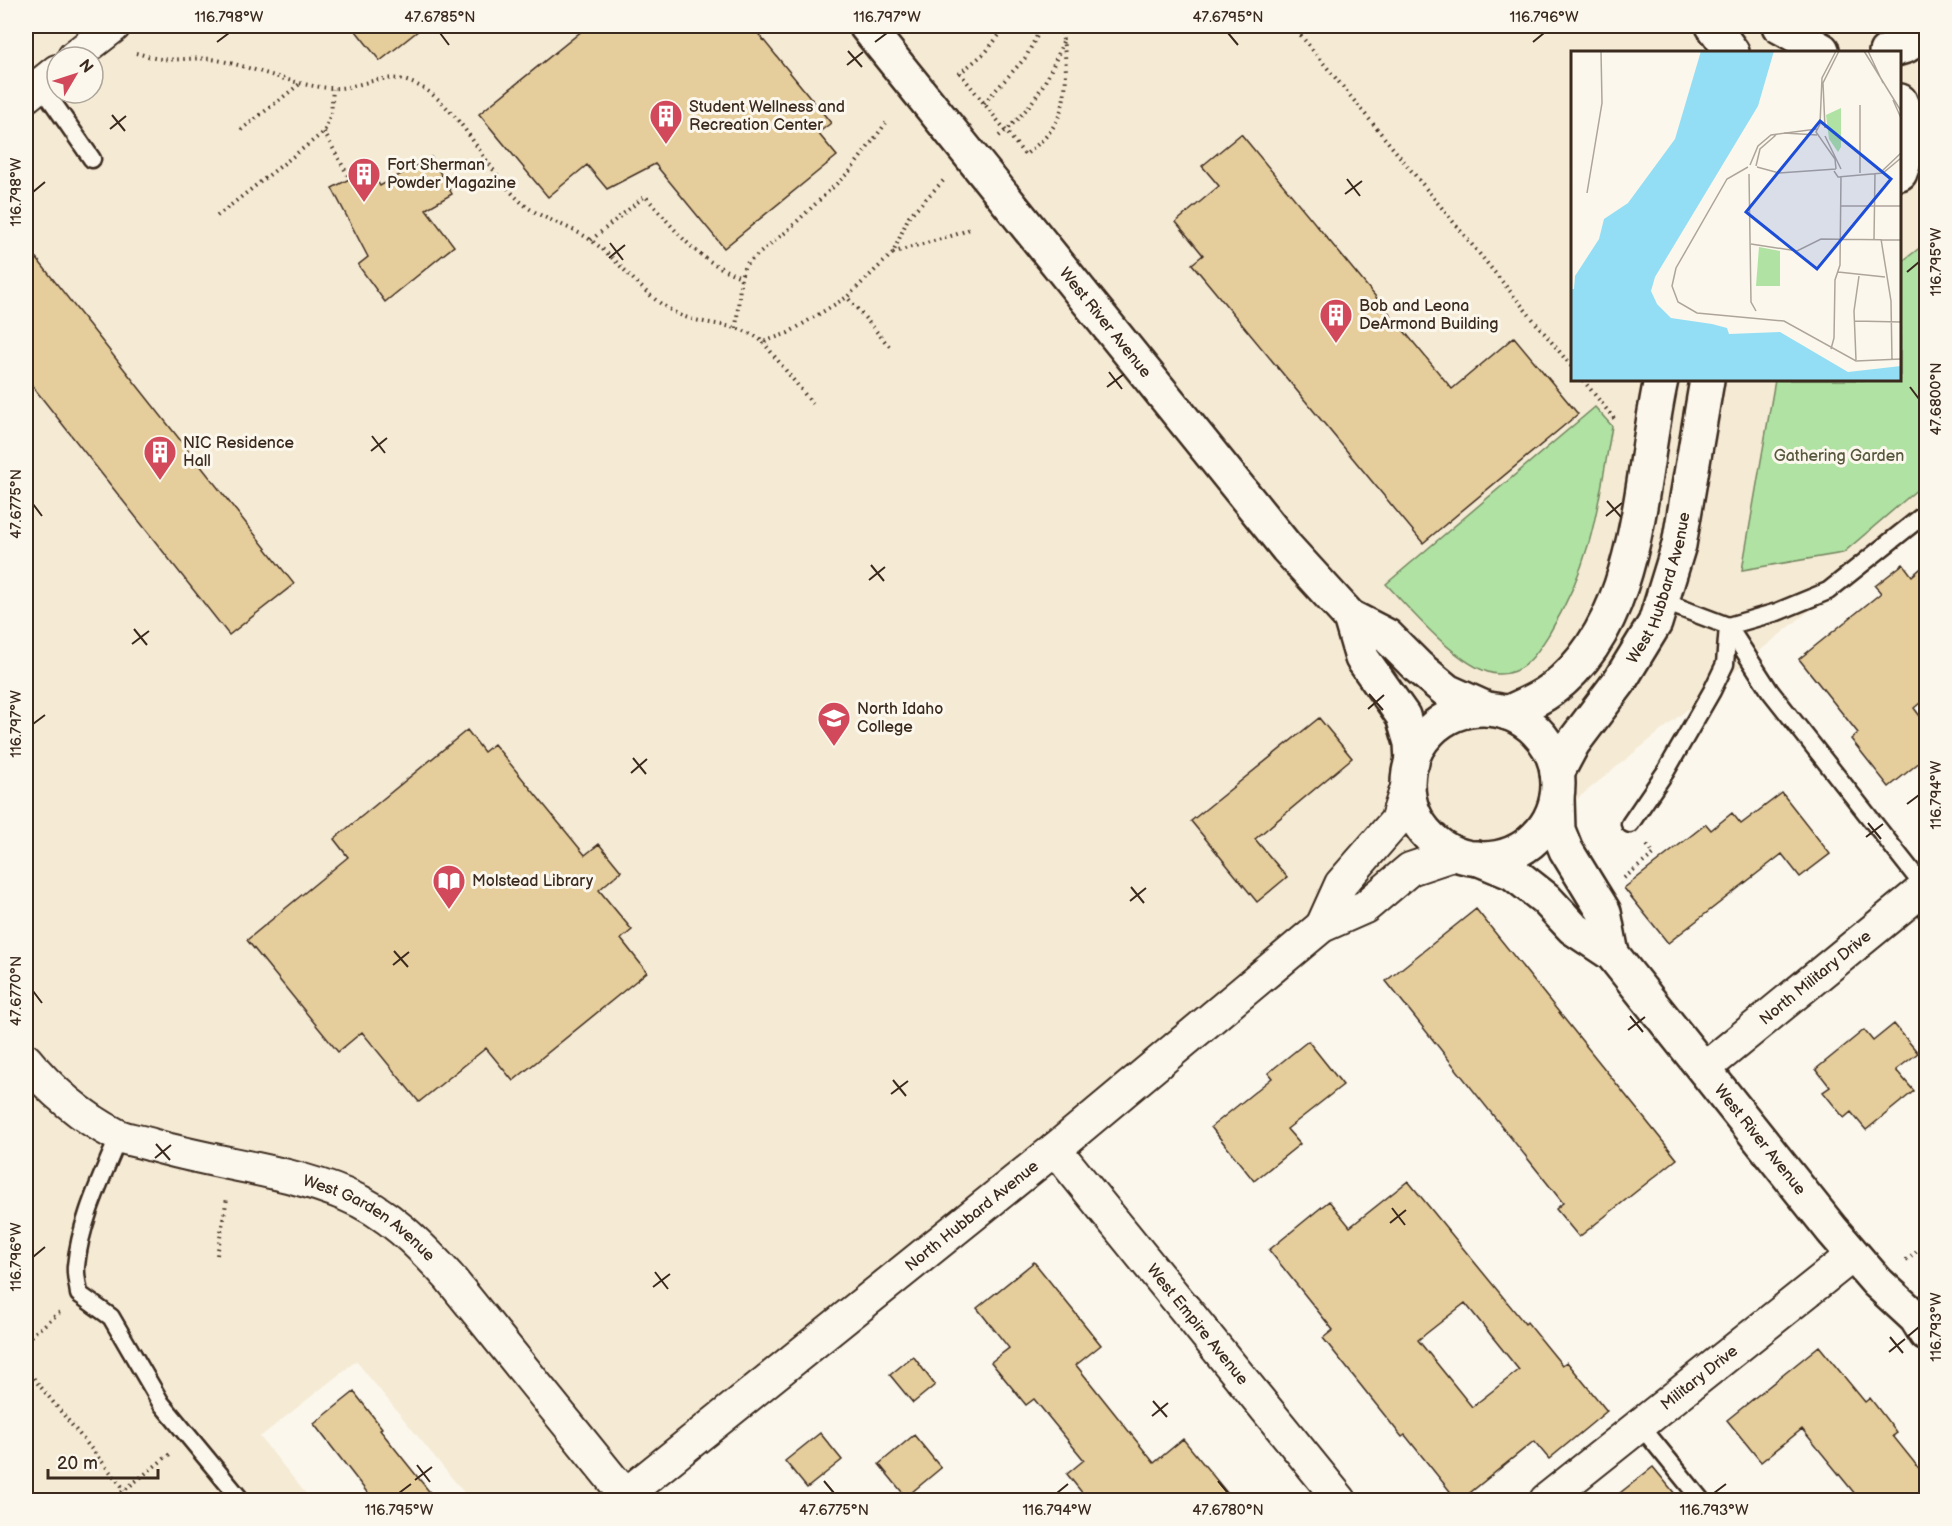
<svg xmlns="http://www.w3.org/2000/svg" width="1952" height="1526" viewBox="0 0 1952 1526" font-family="'Balsamiq Sans',sans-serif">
<rect width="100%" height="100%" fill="#fbf7ec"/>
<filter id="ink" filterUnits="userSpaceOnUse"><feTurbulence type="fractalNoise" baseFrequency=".0167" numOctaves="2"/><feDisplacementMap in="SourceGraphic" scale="12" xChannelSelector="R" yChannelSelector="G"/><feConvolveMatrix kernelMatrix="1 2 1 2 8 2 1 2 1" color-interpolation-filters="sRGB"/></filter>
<g filter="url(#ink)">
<!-- built -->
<path fill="#f5ead4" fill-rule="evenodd" d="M 26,26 L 1926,26 L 1926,516 L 1572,803 L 1552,843 L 1534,857 L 1514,865 L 1423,862 L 619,1500 L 470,1500 L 356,1361 L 260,1437 L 311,1500 L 26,1500 ZM 1572,52 L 1900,52 L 1900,380 L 1572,380 ZM 57,57 L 93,57 L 93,93 L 57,93 Z"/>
<!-- green -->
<path fill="#afe2a3" stroke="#758660" stroke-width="1.5" d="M 1926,243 L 1926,482 L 1843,553 L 1742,570 L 1775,380 L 1900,380 L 1900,263 Z
M 1595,407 L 1612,426 C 1598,507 1592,563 1549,634 C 1537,653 1524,675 1498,674 C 1462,672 1410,609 1386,584 Z"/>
<!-- building -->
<path fill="#e6cd9c" stroke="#3b2a1e" stroke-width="1.5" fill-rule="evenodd" d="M 352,26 L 424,26 L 380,61 Z
M 588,26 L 752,26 L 831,123 L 818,133 L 837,156 L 724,248 L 655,164 L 607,189 L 587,165 L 548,197 L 479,114 Z
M 1241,134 L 1452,389 L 1514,337 L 1578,414 L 1423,543 L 1192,264 L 1203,255 L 1176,222 L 1219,186 L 1202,166 Z
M 431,157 L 452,194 L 426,209 L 454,246 L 385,302 L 358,265 L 368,257 L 332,188 L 370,168 L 380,186 Z
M 26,245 L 294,584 L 229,635 L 26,378 Z
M 1903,564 L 1912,576 L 1926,564 L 1926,698 L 1914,708 L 1926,724 L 1926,757 L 1889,787 L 1851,739 L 1858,733 L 1799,659 L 1881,593 L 1875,586 Z
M 1319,718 L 1352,758 L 1255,839 L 1287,877 L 1257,902 L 1191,821 Z
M 467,730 L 484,752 L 494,744 L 585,855 L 599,844 L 621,871 L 599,890 L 632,930 L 621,939 L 647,972 L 513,1081 L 486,1048 L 419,1102 L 362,1032 L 338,1052 L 247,940 L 348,857 L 334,839 Z
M 1782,793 L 1830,854 L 1800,877 L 1782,854 L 1668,943 L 1624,888 L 1706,824 L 1711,830 L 1732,813 L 1741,824 Z
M 1476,909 L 1677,1159 L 1579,1237 L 1556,1209 L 1563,1203 L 1386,981 Z
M 1894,1024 L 1918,1053 L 1896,1070 L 1914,1091 L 1866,1130 L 1851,1112 L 1844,1118 L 1823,1092 L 1830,1087 L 1816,1069 L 1864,1030 L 1873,1041 Z
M 1308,1041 L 1343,1085 L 1287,1129 L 1300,1144 L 1254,1181 L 1211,1127 L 1272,1078 L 1268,1073 Z
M 1408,1181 L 1525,1324 L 1527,1322 L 1562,1365 L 1567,1362 L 1607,1411 L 1549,1459 L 1534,1441 L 1461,1500 L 1457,1500 L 1405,1435 L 1402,1437 L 1323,1338 L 1333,1330 L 1269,1250 L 1329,1201 L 1350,1227 ZM 1465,1303 L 1519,1370 L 1472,1407 L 1418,1340 Z
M 1034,1262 L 1101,1345 L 1076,1365 L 1154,1463 L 1183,1439 L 1233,1500 L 1088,1500 L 1067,1474 L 1084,1460 L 1034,1399 L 1026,1405 L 991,1362 L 1009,1348 L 977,1308 Z
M 1819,1346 L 1865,1402 L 1870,1398 L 1897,1433 L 1893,1436 L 1926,1477 L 1926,1500 L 1860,1500 L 1802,1429 L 1761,1462 L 1727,1420 Z
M 913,1356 L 935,1385 L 913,1403 L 890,1375 Z
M 354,1392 L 382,1428 L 380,1430 L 436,1500 L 373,1500 L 314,1424 Z
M 820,1433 L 842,1460 L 807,1488 L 785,1461 Z
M 914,1435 L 941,1468 L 906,1497 L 879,1464 Z
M 1653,1467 L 1680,1500 L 1611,1500 Z"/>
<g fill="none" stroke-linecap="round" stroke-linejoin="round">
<defs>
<path id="service" d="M 40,84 L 92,159
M 1662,601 L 1728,626 L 1770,691 L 1925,888
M 1728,626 L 1777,612 L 1828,591 L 1926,513
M 1630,824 L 1666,771 L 1712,691 L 1725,664 L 1728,626
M 119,1136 C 102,1177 80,1222 76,1266 C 75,1275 78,1285 79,1294 L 111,1317 L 161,1403 L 241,1500
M 1640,1425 L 1701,1500"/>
<g id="minor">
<path d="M 74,57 L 114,26"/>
<path d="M 26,96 L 57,71"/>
<path d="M 1322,926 L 1341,884 L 1396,821 L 1408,784"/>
<path id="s1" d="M 26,1060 C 49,1089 83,1118 117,1135 C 127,1140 141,1141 152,1145 C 216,1164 284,1169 346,1195 C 388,1212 420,1245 449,1277 L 629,1500"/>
<path id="s2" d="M 1704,1069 L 1926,887"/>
<path id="s3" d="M 1055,1149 L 1340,1500"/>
<path id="s4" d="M 619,1500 L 1055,1149 L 1322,926 L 1365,907 L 1410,869 L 1455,854"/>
<path id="s5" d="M 1546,1500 L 1853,1255"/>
</g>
<g id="tertiary">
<path id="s6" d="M 866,26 L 1287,548 L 1350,617 L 1387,636 L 1418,667 L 1447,691 L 1487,709"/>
<path d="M 1713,26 L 1732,52"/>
<path d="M 1779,26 L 1822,50"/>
<path d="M 1886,52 L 1906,46 L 1926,33"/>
<path d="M 1900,101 C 1911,123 1910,150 1900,173"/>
<path d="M 1350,617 L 1362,658 L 1403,716 L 1411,743 L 1412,762"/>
<circle cx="1483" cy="784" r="75"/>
<path d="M 1507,713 C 1522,706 1538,700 1551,690 C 1642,623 1639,479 1661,380"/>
<path id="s7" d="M 1557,773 L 1573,743 L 1619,682 L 1655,623 L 1679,545 L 1707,380"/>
<path d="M 1557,798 L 1558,830 L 1566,850 L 1604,912 L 1612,954"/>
<path id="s8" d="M 1477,858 L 1513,873 L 1546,899 L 1573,928 L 1612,954 L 1832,1230 L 1877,1282 L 1916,1318 L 1926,1334"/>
</g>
</defs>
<!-- service casing -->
<use href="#service" stroke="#3b2a1e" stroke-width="21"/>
<!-- minor casing -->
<use href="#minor" stroke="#3b2a1e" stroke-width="36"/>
<!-- tertiary casing -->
<use href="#tertiary" stroke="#3b2a1e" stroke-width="38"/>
<!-- path -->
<path stroke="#3b2a1e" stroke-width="4" stroke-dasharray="1.5 4.5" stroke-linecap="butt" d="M 1006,26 L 986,52 L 960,73 L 1025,155 C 1037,145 1049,136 1056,122 C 1070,96 1067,53 1060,26
M 1293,26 L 1572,367
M 136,53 C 145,55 154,59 163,59 C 181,61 198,56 217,60 C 254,67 294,86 331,88 C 357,90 380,72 407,81 C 458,97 482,167 521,202 C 541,220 570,225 592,241 C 623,263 643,297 678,314 C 705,327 739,321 763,342 L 788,333 L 847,297
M 984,103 L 1026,57 L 1042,26
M 241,130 L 301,83
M 324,132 L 350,179
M 999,136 C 1034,107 1048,81 1064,39
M 217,216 L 324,132 L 331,114 L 333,89
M 591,240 L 645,196 C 678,232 694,259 741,277
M 893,253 C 920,243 946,240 972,228
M 736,328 L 741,277 L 745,265 L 786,232 L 851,170 L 886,123
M 763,342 L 815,407
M 889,346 L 847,297 L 893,253 L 909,216 L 944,180
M 1583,380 L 1616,421
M 1624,878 L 1654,854 L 1647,845
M 217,1255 L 227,1198
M 1906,1260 L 1926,1243
M 26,1340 L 60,1312
M 26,1369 L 125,1490
M 112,1500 L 170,1454"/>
<!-- service -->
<use href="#service" stroke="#fbf7ec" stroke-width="16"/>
<!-- minor -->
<use href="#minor" stroke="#fbf7ec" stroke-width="32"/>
<!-- tertiary -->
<use href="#tertiary" stroke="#fbf7ec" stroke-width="33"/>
</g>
</g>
<!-- ticks -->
<path fill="none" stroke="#3b2a1e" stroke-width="2" d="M 440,33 L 449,45M 1228,33 L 1238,45M 217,42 L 229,33M 875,42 L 887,33M 1533,42 L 1544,33M 848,51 L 862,67M 847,65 L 863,52M 112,115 L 125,131M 110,129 L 126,116M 1347,179 L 1360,196M 33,192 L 45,182M 1345,194 L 1362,181M 610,243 L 623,260M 609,258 L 625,245M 1907,272 L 1919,262M 1109,372 L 1122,389M 1107,387 L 1124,374M 1910,387 L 1919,399M 372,436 L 385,453M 371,451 L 387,438M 1607,501 L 1621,517M 33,504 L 42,516M 1606,516 L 1622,503M 871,565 L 884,581M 869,580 L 885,567M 134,629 L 147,645M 132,644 L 149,631M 1369,694 L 1383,710M 1368,709 L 1384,695M 33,724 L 45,715M 633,758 L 646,774M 631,773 L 647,759M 1907,804 L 1919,795M 1868,823 L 1881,839M 1866,837 L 1883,824M 1131,887 L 1144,903M 1130,901 L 1146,888M 394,951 L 408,967M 393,965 L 409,952M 33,991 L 42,1003M 1630,1016 L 1643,1032M 1628,1030 L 1645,1017M 893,1080 L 906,1096M 891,1094 L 908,1081M 156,1144 L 170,1160M 155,1158 L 171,1145M 1392,1208 L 1405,1225M 1390,1223 L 1406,1210M 33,1257 L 45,1247M 655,1272 L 668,1289M 653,1287 L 670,1274M 1890,1337 L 1903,1353M 1907,1337 L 1919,1327M 1889,1352 L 1905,1339M 1153,1401 L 1167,1417M 1152,1416 L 1168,1403M 417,1465 L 430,1482M 415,1480 L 432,1467M 824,1481 L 834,1493M 1218,1481 L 1228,1493M 399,1493 L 411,1484M 1057,1493 L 1068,1484M 1714,1493 L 1726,1484"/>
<!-- icons -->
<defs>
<symbol id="building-pin" viewBox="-11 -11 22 30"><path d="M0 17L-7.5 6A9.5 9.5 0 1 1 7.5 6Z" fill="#d1495b" stroke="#fbf7ec"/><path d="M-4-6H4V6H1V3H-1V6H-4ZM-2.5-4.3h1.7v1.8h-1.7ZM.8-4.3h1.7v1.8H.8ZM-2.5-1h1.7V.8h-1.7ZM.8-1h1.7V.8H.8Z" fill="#fff"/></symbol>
<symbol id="university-pin" viewBox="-11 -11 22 30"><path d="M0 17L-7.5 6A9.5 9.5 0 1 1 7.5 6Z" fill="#d1495b" stroke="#fbf7ec"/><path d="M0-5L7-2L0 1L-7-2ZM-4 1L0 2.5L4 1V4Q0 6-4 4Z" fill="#fff"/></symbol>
<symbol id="library-pin" viewBox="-11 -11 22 30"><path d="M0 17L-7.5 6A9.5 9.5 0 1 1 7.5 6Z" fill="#d1495b" stroke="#fbf7ec"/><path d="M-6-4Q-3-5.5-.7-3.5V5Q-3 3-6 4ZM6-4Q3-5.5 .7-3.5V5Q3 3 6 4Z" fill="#fff"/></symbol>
</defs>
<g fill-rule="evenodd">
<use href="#building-pin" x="647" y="97" width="38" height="52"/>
<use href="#building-pin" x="345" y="155" width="38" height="52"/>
<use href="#building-pin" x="1317" y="296" width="38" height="52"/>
<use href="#building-pin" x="141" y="433" width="38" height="52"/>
<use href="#university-pin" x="815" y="699" width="38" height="52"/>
<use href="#library-pin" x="430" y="862" width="38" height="52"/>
</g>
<g text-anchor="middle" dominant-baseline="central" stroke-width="6" stroke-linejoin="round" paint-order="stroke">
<!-- poi labels -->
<g font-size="16" fill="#3b2a1e" stroke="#fbf7ec" text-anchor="start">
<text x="689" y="107">Student Wellness and<tspan x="689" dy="18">Recreation Center</tspan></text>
<text x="387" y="165">Fort Sherman<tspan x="387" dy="18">Powder Magazine</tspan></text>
<text x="1359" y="306">Bob and Leona<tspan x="1359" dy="18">DeArmond Building</tspan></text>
<text x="183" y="443">NIC Residence<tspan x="183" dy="18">Hall</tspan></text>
<text x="857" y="709">North Idaho<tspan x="857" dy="18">College</tspan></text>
<text x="472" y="881">Molstead Library</text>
</g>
<!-- street labels -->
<g font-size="16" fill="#3b2a1e" stroke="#fbf7ec">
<text stroke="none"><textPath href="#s6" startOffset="381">West River Avenue</textPath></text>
<text stroke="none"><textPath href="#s7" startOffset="214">West Hubbard Avenue</textPath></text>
<text stroke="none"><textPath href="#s2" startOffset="144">North Military Drive</textPath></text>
<text stroke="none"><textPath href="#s8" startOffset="405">West River Avenue</textPath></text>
<text stroke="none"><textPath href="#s4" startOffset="453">North Hubbard Avenue</textPath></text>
<text stroke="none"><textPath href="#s1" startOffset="387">West Garden Avenue</textPath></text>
<text stroke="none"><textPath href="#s3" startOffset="226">West Empire Avenue</textPath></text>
<text stroke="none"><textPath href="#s5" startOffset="196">Military Drive</textPath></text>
</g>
<!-- park labels -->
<g font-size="16" fill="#58583f" stroke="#fbf7ec">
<text x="1839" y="456">Gathering Garden</text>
</g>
</g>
<!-- overview -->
<g transform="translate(1571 51)">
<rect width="330" height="330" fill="#fbf7ec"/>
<path d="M 270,57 L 270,96 L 267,101 L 258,88 L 255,64 ZM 188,196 L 209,200 L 209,235 L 185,235 Z" fill="#afe2a3"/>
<path d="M 130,0 L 203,0 L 187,55 L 84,226 L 80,240 L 86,253 L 100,267 L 141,273 L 156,277 L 158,283 L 209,281 L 277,321 L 330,315 L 330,330 L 0,330 L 0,238 L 3,238 L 4,225 L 28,188 L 33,168 L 57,152 L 104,88 Z" fill="#93def4"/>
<path fill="none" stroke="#aea59a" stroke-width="1.5" d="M 265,0 L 251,27 L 249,73 L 245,81 L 264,108 L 265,118M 293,0 L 330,60M 297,0 L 312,32M 322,49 L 330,67M 289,54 L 289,122M 254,77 L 252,32 L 268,0M 213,82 L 246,84M 254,85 L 270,118M 179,114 L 187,95 L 200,84 L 246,78M 185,115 L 189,98 L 205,84M 177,116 L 156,128 L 105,217 L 101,235 L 107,251 L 126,262 L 213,270 L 285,310 L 330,308M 186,116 L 208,122 L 265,118M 263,120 L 267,126 L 312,122 L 330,107M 310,121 L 330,102M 178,123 L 180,251 L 185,260M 16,142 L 31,52 L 30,0M 269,155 L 330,155M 303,188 L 304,122M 310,188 L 320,250 L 321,309M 180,193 L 226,200 L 250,188 L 330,189M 267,221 L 314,226M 284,270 L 330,271M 260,298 L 263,287 L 264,229 L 269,214 L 270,125M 285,309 L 283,260 L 288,225"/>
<path fill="#1d4ed8" fill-opacity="0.15" stroke="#1d4ed8" stroke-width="3" d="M 249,70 L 320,128 L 246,218 L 175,161 Z"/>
<rect width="330" height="330" fill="none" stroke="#3b2a1e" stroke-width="3"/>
</g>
<!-- margin -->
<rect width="1952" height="1526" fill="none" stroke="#fbf7ec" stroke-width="66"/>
<!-- north arrow -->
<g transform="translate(75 75) rotate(51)"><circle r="28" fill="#fbf7ec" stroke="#aea59a" stroke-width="1.5"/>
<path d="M0-4.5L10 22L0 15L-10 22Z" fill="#d1495b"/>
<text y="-9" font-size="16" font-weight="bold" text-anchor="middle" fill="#3b2a1e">N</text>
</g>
<!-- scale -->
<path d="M48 1469v9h110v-9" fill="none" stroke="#3b2a1e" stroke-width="3"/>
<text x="57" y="1469" font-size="18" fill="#3b2a1e" stroke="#fbf7ec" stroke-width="4.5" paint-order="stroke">20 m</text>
<rect x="33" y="33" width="1886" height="1460" fill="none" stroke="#3b2a1e" stroke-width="2"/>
<g font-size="15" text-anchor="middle" fill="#3b2a1e">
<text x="229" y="22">116.798°W</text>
<text x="440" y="22">47.6785°N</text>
<text x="887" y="22">116.797°W</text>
<text x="1228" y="22">47.6795°N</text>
<text x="1544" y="22">116.796°W</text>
<text transform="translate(16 192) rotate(-90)" y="5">116.798°W</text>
<text transform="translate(1936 262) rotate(-90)" y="5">116.795°W</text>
<text transform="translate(1936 399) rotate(-90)" y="5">47.6800°N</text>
<text transform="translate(16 504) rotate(-90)" y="5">47.6775°N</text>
<text transform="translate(16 724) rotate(-90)" y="5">116.797°W</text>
<text transform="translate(1936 795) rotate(-90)" y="5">116.794°W</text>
<text transform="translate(16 991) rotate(-90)" y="5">47.6770°N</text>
<text transform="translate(16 1257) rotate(-90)" y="5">116.796°W</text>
<text transform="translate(1936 1327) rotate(-90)" y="5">116.793°W</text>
<text x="399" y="1515">116.795°W</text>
<text x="834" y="1515">47.6775°N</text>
<text x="1057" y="1515">116.794°W</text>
<text x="1228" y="1515">47.6780°N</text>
<text x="1714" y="1515">116.793°W</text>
</g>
</svg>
